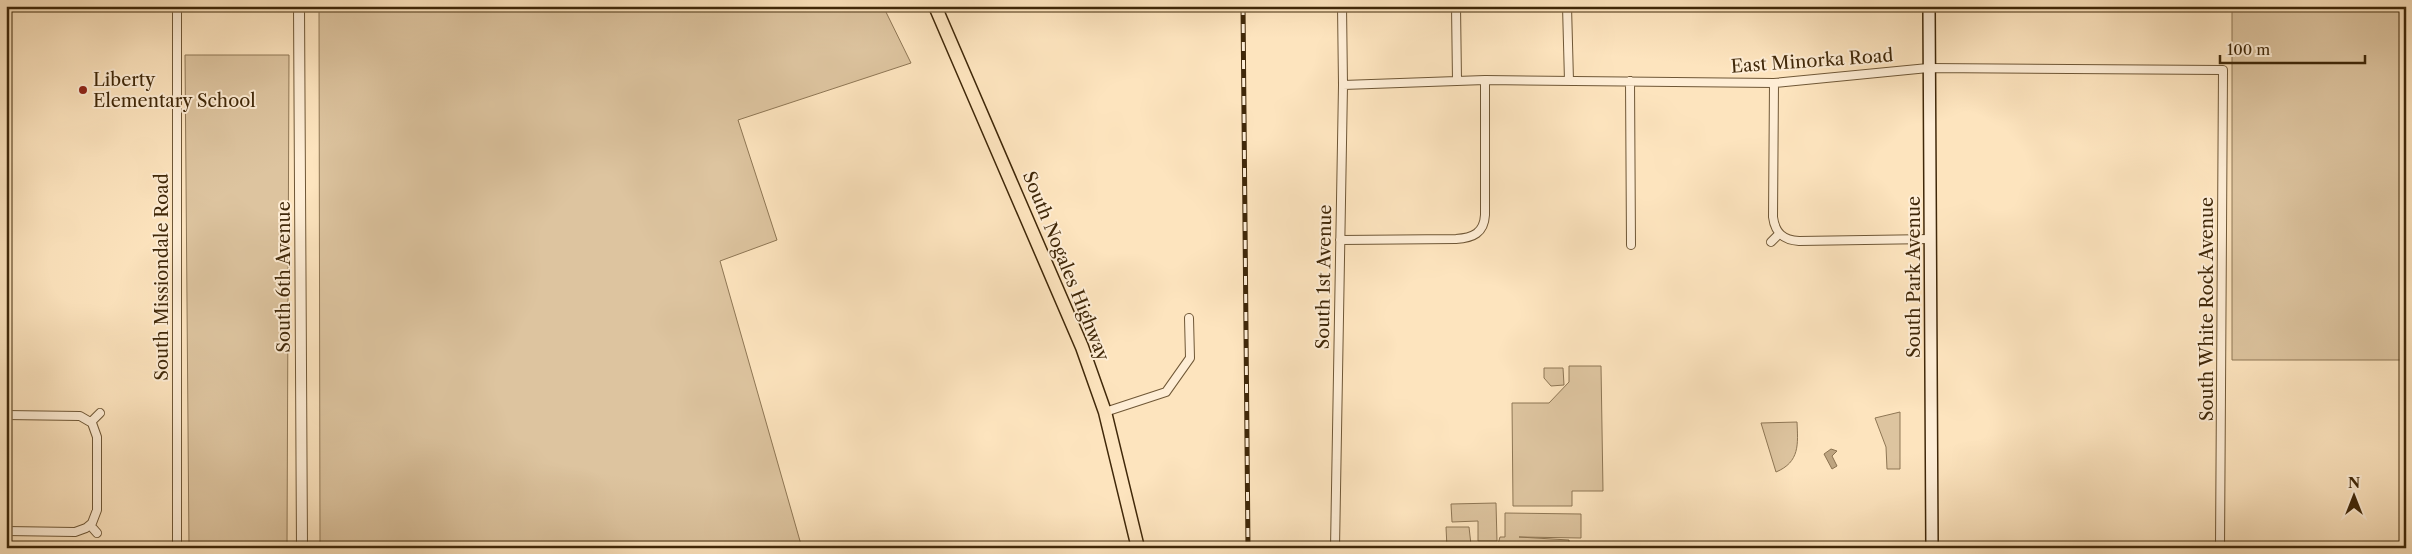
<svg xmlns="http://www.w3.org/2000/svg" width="2412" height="554" viewBox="0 0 2412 554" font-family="'Libre Caslon Text',serif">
<rect width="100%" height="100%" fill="#fde4be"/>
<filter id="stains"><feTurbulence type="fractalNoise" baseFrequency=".004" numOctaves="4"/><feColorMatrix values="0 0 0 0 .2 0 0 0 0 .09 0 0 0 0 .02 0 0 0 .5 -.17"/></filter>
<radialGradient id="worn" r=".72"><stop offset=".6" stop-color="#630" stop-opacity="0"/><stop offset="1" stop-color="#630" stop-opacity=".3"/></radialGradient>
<!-- green -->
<path fill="#ddc49f" stroke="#8e7654" d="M 319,6 L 883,6 L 911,63 L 738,120 L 777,240 L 720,261 L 802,548 L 320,548 Z
M 2232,6 L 2406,6 L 2406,360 L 2232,360 Z
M 185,55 L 289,55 L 287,548 L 189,548 Z
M 1569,366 L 1601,366 L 1603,491 L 1572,491 L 1572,506 L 1513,506 L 1512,403 L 1549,403 L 1569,382 Z
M 1544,368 L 1563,368 L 1564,385 L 1551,386 L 1544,378 Z
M 1900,412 L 1900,469 L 1887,469 L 1886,447 L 1875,418 Z
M 1797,422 C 1798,444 1800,462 1776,472 L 1761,423 Z
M 1496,503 L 1497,541 L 1478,541 L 1478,521 L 1452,522 L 1451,504 Z
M 1505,513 L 1581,514 L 1581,538 L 1519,537 L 1569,540 L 1569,548 L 1447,548 L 1446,527 L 1469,527 L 1471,545 L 1498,544 L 1500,537 L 1505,537 Z"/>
<!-- water -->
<path fill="#bda480" stroke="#8b7250" d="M 1831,449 L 1837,451 L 1832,456 L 1837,466 L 1832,469 L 1824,454 Z"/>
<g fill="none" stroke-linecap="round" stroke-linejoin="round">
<defs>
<path id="minor" d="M 177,6 L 177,548
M 1456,6 L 1457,81
M 1567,6 L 1569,81
M 1630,81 L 1631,245
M 1774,83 L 1773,217 C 1775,233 1783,240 1799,241 L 1931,239
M 1343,85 L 1485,80 L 1774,83 L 1928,68 L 2223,70 L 2220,548
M 1340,240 L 1456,239 C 1473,238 1484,233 1485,215 L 1485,80
M 1771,242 L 1779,234
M 1105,412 L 1166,392 L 1190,358 L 1189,318
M 6,415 L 80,416 L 92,423 L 97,437 L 97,510 L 92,523 L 86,528 L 75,532 L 6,531
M 91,422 L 100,413
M 90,525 L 97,533
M 1335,548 L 1343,85 L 1342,6"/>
<path id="tertiary" d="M 299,6 L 302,548"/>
<path id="secondary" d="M 1929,6 L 1932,548"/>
<path id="primary" d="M 935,6 L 1082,347 L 1105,412 L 1138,548"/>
</defs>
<!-- minor casing -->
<use href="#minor" stroke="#6f5736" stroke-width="10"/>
<!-- tertiary casing -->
<use href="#tertiary" stroke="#6f5736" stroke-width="12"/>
<!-- secondary casing -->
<use href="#secondary" stroke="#402809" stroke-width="14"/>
<!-- primary casing -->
<use href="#primary" stroke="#402809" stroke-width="15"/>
<!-- minor -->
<use href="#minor" stroke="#feedd5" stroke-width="8"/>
<!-- tertiary -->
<use href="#tertiary" stroke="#feedd5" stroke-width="10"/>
<!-- secondary -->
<use href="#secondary" stroke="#feedd5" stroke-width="11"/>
<!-- primary -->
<use href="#primary" stroke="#fde4be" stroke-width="12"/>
<defs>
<path id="rail" d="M 1243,6 L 1248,548"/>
</defs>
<!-- rail casing -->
<use href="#rail" stroke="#402809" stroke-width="5"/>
<!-- rail -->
<use href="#rail" stroke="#feedd5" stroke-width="3" stroke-dasharray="9" stroke-linecap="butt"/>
</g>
<!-- markers -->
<circle fill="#8f2418" stroke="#feedd5" stroke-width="2" cx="83" cy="90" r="5"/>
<g text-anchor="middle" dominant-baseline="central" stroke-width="4" stroke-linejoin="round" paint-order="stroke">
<!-- street labels -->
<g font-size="18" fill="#402809" stroke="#feedd5">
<text transform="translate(1812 61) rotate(-4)">East Minorka Road</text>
<text transform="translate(1066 266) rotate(68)">South Nogales Highway</text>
<text transform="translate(162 277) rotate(-90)">South Missiondale Road</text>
<text transform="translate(284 277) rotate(-90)">South 6th Avenue</text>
<text transform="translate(1324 277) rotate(-89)">South 1st Avenue</text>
<text transform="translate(1914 277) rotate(-90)">South Park Avenue</text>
<text transform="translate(2207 309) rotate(-90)">South White Rock Avenue</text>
</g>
<!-- poi labels -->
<g font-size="18" fill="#402809" stroke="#feedd5" text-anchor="start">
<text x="93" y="80">Liberty<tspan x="93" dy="21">Elementary School</tspan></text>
</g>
</g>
<!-- margin -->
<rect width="2412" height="554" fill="none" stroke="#fde4be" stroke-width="25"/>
<rect x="8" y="8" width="2397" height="539" fill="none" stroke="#402809" stroke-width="2.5"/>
<rect x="12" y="12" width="2387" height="529" fill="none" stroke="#402809"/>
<!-- north arrow -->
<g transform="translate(2354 496)" stroke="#feedd5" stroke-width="4" paint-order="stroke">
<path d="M0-4L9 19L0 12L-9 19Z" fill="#402809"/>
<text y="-8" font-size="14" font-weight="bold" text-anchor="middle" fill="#402809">N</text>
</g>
<!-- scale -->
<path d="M2220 55v8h145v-8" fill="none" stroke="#402809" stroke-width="2.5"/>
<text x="2227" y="55" font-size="15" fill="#402809" stroke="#feedd5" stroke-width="4" paint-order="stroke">100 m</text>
<rect width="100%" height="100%" filter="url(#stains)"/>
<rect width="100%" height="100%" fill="url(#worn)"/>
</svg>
